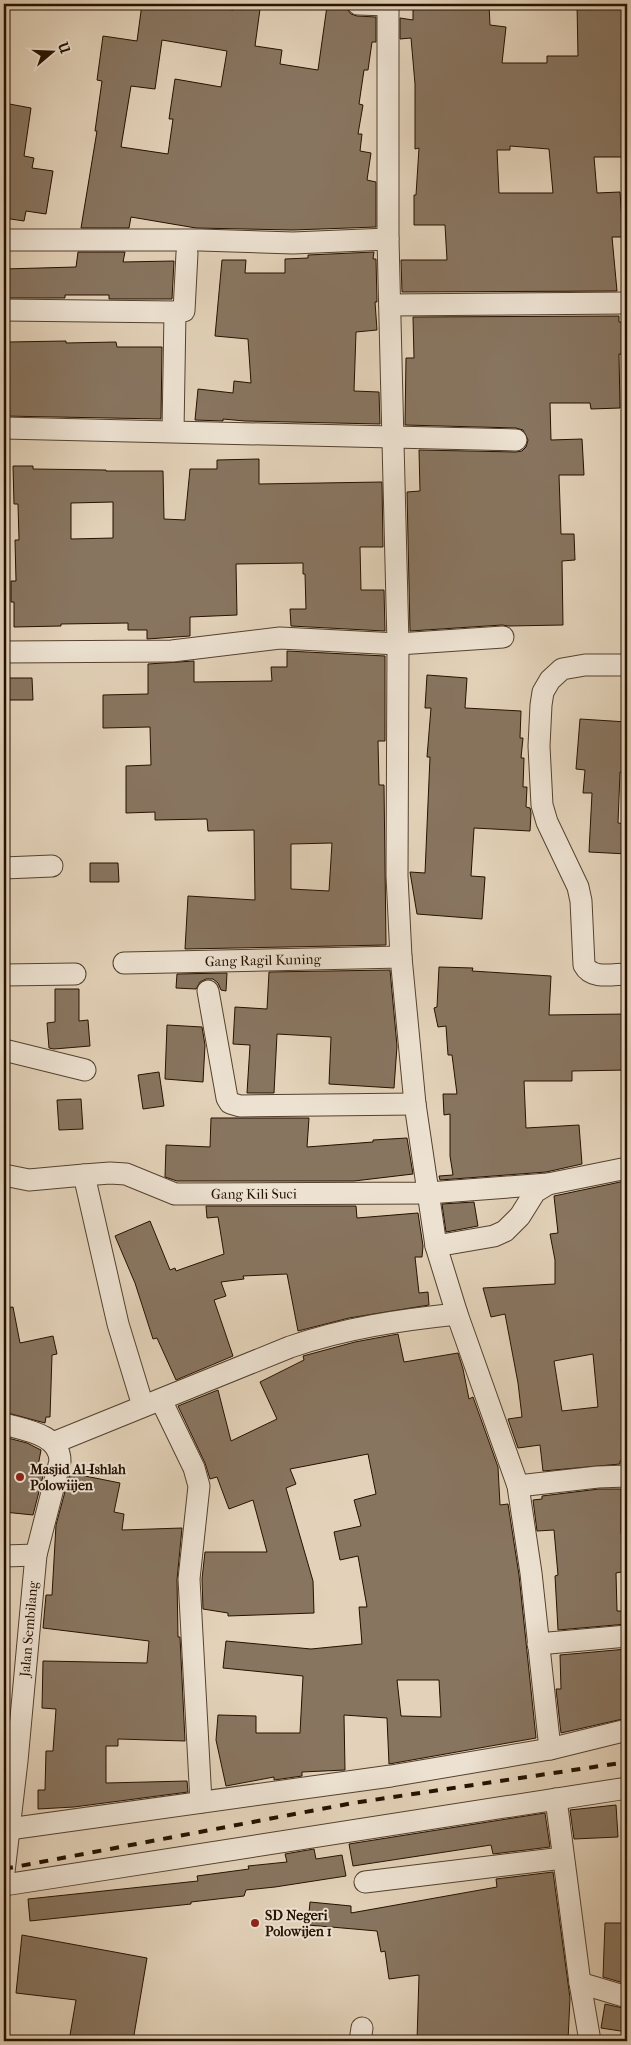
<svg xmlns="http://www.w3.org/2000/svg" width="631" height="2045" viewBox="0 0 631 2045" font-family="'IM FELL French Canon',serif">
<rect width="100%" height="100%" fill="#e3d2b9"/>
<filter id="stains"><feTurbulence type="fractalNoise" baseFrequency=".004" numOctaves="4"/><feColorMatrix values="0 0 0 0 .2 0 0 0 0 .09 0 0 0 0 .02 0 0 0 .5 -.17"/></filter>
<radialGradient id="worn" r=".72"><stop offset=".6" stop-color="#630" stop-opacity="0"/><stop offset="1" stop-color="#630" stop-opacity=".3"/></radialGradient>
<!-- building -->
<path fill="#887560" stroke="#251100" fill-rule="evenodd" d="M 142,4 L 193,4 L 233,10 L 234,5 L 260,9 L 255,46 L 282,50 L 280,64 L 318,70 L 327,6 L 347,9 L 351,14 L 357,16 L 376,17 L 376,42 L 372,42 L 368,70 L 364,70 L 359,104 L 363,105 L 358,134 L 362,134 L 360,151 L 371,153 L 367,180 L 376,182 L 376,227 L 293,230 L 196,228 L 131,217 L 129,228 L 81,228 L 97,131 L 95,131 L 102,81 L 97,80 L 103,36 L 137,41 ZM 162,40 L 227,51 L 221,87 L 175,79 L 169,119 L 173,119 L 168,154 L 121,147 L 131,86 L 155,89 Z
M 413,4 L 489,4 L 490,25 L 506,27 L 502,63 L 547,63 L 547,56 L 578,56 L 577,4 L 627,4 L 627,157 L 594,157 L 597,193 L 620,192 L 623,237 L 612,237 L 617,291 L 402,292 L 401,260 L 447,260 L 445,225 L 414,225 L 414,195 L 416,195 L 419,148 L 415,149 L 415,84 L 411,38 L 400,39 L 400,18 L 413,20 ZM 510,146 L 549,149 L 553,193 L 499,193 L 497,150 L 510,150 Z
M 4,103 L 31,108 L 24,156 L 34,158 L 32,168 L 53,171 L 46,214 L 26,211 L 24,221 L 4,218 Z
M 78,252 L 125,252 L 123,262 L 174,261 L 172,299 L 109,299 L 109,295 L 65,295 L 65,298 L 4,298 L 4,269 L 76,267 Z
M 374,252 L 373,259 L 376,259 L 377,302 L 375,302 L 377,330 L 356,332 L 354,391 L 379,392 L 380,424 L 245,421 L 223,419 L 223,421 L 195,420 L 198,389 L 233,393 L 234,381 L 251,383 L 248,339 L 215,336 L 222,260 L 246,260 L 245,273 L 285,273 L 285,259 L 308,258 L 308,255 Z
M 619,316 L 619,322 L 627,323 L 627,355 L 619,354 L 620,408 L 591,409 L 590,403 L 550,403 L 551,440 L 582,439 L 584,475 L 559,475 L 561,534 L 574,534 L 575,560 L 562,561 L 563,625 L 509,626 L 502,625 L 410,631 L 407,492 L 420,491 L 419,450 L 516,452 L 522,451 L 526,447 L 528,440 L 523,430 L 516,428 L 405,425 L 406,358 L 414,358 L 413,317 Z
M 66,341 L 66,343 L 116,342 L 117,347 L 162,347 L 161,419 L 4,416 L 4,386 L 9,385 L 9,342 Z
M 259,459 L 259,484 L 382,482 L 383,547 L 360,547 L 361,590 L 384,590 L 385,631 L 291,626 L 290,609 L 306,609 L 305,574 L 303,574 L 303,563 L 236,564 L 237,615 L 190,617 L 190,636 L 147,639 L 147,630 L 128,630 L 128,623 L 61,624 L 61,626 L 14,627 L 14,602 L 11,602 L 11,581 L 16,581 L 15,540 L 19,540 L 18,504 L 14,504 L 13,466 L 33,466 L 33,469 L 106,470 L 106,471 L 163,471 L 164,519 L 185,520 L 190,469 L 217,469 L 217,460 ZM 113,502 L 113,538 L 71,539 L 71,503 Z
M 287,651 L 385,656 L 385,741 L 378,741 L 379,785 L 384,785 L 386,945 L 185,949 L 188,896 L 255,900 L 254,830 L 208,831 L 207,819 L 155,820 L 155,812 L 126,813 L 126,766 L 151,765 L 150,727 L 103,728 L 103,695 L 148,694 L 148,664 L 194,661 L 194,682 L 272,681 L 271,667 L 287,667 ZM 332,843 L 329,891 L 291,889 L 291,844 Z
M 427,675 L 467,678 L 465,708 L 521,711 L 520,738 L 523,738 L 521,758 L 524,758 L 523,787 L 527,787 L 526,807 L 530,808 L 531,813 L 530,831 L 474,828 L 471,876 L 485,877 L 482,919 L 417,914 L 410,872 L 425,873 L 430,757 L 427,757 L 431,708 L 425,708 Z
M 4,678 L 32,678 L 33,700 L 4,700 Z
M 580,719 L 627,722 L 627,744 L 626,744 L 624,772 L 620,772 L 618,823 L 627,824 L 627,854 L 589,852 L 592,793 L 583,793 L 585,770 L 576,769 Z
M 90,863 L 118,863 L 119,882 L 90,882 Z
M 439,967 L 473,968 L 472,971 L 551,976 L 549,1015 L 627,1014 L 627,1070 L 572,1071 L 572,1081 L 524,1081 L 526,1128 L 579,1125 L 582,1164 L 546,1172 L 440,1180 L 439,1176 L 453,1175 L 450,1156 L 450,1114 L 444,1115 L 443,1094 L 457,1094 L 452,1055 L 448,1055 L 446,1026 L 438,1027 L 434,1008 L 437,1007 Z
M 390,970 L 397,1046 L 394,1088 L 329,1084 L 331,1037 L 277,1034 L 274,1093 L 247,1093 L 250,1045 L 233,1044 L 235,1007 L 267,1009 L 269,972 Z
M 227,973 L 226,991 L 221,990 L 218,983 L 213,979 L 206,979 L 200,982 L 196,989 L 176,988 L 177,974 Z
M 55,989 L 79,989 L 79,1021 L 88,1020 L 90,1046 L 54,1049 L 49,1048 L 47,1023 L 55,1022 Z
M 167,1025 L 202,1027 L 205,1045 L 203,1082 L 165,1079 Z
M 159,1072 L 164,1106 L 143,1109 L 138,1075 Z
M 81,1099 L 83,1129 L 59,1130 L 57,1100 Z
M 211,1118 L 309,1118 L 307,1147 L 373,1142 L 373,1140 L 407,1138 L 413,1174 L 354,1181 L 177,1181 L 165,1177 L 166,1145 L 210,1147 Z
M 625,1181 L 627,1201 L 627,1268 L 622,1268 L 624,1317 L 627,1317 L 627,1339 L 621,1339 L 627,1396 L 627,1399 L 624,1399 L 627,1426 L 627,1461 L 620,1461 L 620,1464 L 543,1471 L 540,1445 L 518,1448 L 508,1419 L 522,1417 L 518,1383 L 505,1314 L 491,1317 L 483,1288 L 555,1284 L 555,1260 L 550,1234 L 558,1233 L 554,1196 ZM 593,1354 L 598,1407 L 562,1411 L 554,1361 Z
M 474,1202 L 478,1226 L 446,1232 L 442,1204 Z
M 206,1206 L 356,1206 L 357,1218 L 418,1213 L 423,1246 L 422,1257 L 415,1257 L 419,1293 L 428,1292 L 429,1305 L 349,1318 L 298,1331 L 287,1274 L 243,1276 L 244,1279 L 221,1282 L 226,1296 L 214,1300 L 233,1356 L 176,1380 L 157,1338 L 153,1339 L 135,1283 L 115,1236 L 150,1221 L 170,1270 L 175,1268 L 176,1271 L 224,1254 L 218,1217 L 207,1218 Z
M 13,1307 L 20,1343 L 53,1336 L 57,1354 L 52,1355 L 50,1417 L 46,1417 L 45,1423 L 4,1412 L 4,1308 Z
M 398,1334 L 404,1362 L 458,1353 L 463,1369 L 469,1399 L 473,1397 L 498,1467 L 500,1505 L 508,1504 L 519,1575 L 536,1738 L 389,1764 L 387,1718 L 344,1715 L 345,1770 L 302,1772 L 302,1776 L 274,1780 L 274,1777 L 226,1786 L 216,1740 L 218,1715 L 256,1716 L 256,1733 L 300,1733 L 303,1676 L 223,1668 L 226,1641 L 311,1649 L 362,1644 L 359,1607 L 367,1607 L 358,1556 L 340,1560 L 334,1532 L 361,1526 L 354,1500 L 376,1494 L 368,1454 L 290,1469 L 296,1484 L 286,1488 L 313,1581 L 314,1613 L 228,1616 L 228,1613 L 203,1609 L 202,1579 L 205,1552 L 267,1552 L 253,1500 L 229,1509 L 217,1477 L 210,1479 L 205,1463 L 178,1406 L 218,1390 L 231,1441 L 277,1419 L 260,1382 L 304,1360 L 303,1356 L 355,1342 ZM 397,1680 L 439,1680 L 441,1717 L 401,1716 Z
M 4,1437 L 27,1443 L 41,1450 L 38,1466 L 45,1468 L 33,1515 L 4,1512 Z
M 70,1473 L 120,1483 L 114,1512 L 124,1514 L 122,1530 L 182,1528 L 177,1580 L 178,1637 L 180,1637 L 185,1741 L 118,1739 L 118,1746 L 106,1746 L 106,1783 L 187,1781 L 188,1792 L 74,1807 L 38,1809 L 38,1790 L 45,1790 L 46,1751 L 53,1751 L 56,1709 L 42,1708 L 43,1661 L 147,1663 L 149,1641 L 43,1628 L 46,1595 L 52,1595 L 56,1525 Z
M 599,1489 L 621,1489 L 621,1534 L 627,1533 L 627,1571 L 616,1573 L 617,1611 L 627,1611 L 627,1624 L 558,1630 L 555,1576 L 558,1575 L 554,1530 L 537,1531 L 533,1500 L 542,1499 L 542,1496 Z
M 627,1649 L 627,1718 L 561,1733 L 556,1689 L 561,1689 L 560,1655 Z
M 616,1805 L 618,1837 L 574,1839 L 570,1810 Z
M 545,1813 L 550,1847 L 493,1854 L 491,1845 L 353,1866 L 349,1844 Z
M 314,1849 L 316,1859 L 342,1855 L 346,1876 L 275,1887 L 246,1890 L 244,1896 L 191,1902 L 191,1904 L 30,1921 L 28,1899 L 198,1881 L 197,1876 L 249,1869 L 248,1866 L 287,1862 L 285,1854 Z
M 553,1872 L 570,1998 L 568,2041 L 417,2041 L 419,1975 L 389,1979 L 385,1951 L 381,1952 L 377,1931 L 308,1925 L 310,1902 L 351,1906 L 351,1913 L 497,1887 L 496,1879 Z
M 605,1923 L 627,1923 L 627,1984 L 603,1977 Z
M 22,1935 L 147,1958 L 133,2041 L 69,2041 L 76,2000 L 16,1993 Z
M 605,2004 L 627,2009 L 627,2032 L 601,2028 Z"/>
<g fill="none" stroke-linecap="round" stroke-linejoin="round">
<defs>
<g id="street">
<path d="M 358,4 L 388,5"/>
<path d="M 388,4 L 388,239 L 398,644 L 397,876 L 401,957 L 415,1104 L 436,1246 L 457,1314 L 518,1486 L 531,1573 L 550,1749"/>
<path d="M 4,240 L 200,240 L 293,243 L 388,239"/>
<path d="M 390,305 L 627,303"/>
<path d="M 4,310 L 175,312"/>
<path d="M 4,428 L 516,440"/>
<path d="M 173,431 L 175,312 L 184,311 L 187,253"/>
<path d="M 4,652 L 172,651 L 280,638 L 398,644 L 503,637"/>
<path d="M 627,665 L 585,665 L 562,669 L 550,680 L 543,692 L 541,705 L 539,746 L 542,805 L 547,822 L 578,887 L 581,901 L 584,965 C 592,980 613,974 627,974"/>
<path d="M 4,868 L 52,866"/>
<path id="s1" d="M 124,963 L 401,957"/>
<path d="M 4,975 L 75,974"/>
<path d="M 208,991 L 227,1098 L 230,1103 L 240,1106 L 415,1104"/>
<path d="M 4,1050 L 85,1070"/>
<path d="M 4,1175 L 29,1180 L 84,1175 L 118,1324 L 143,1406"/>
<path id="s2" d="M 84,1175 L 110,1173 L 126,1174 L 175,1194 L 428,1193 L 548,1184 L 627,1168"/>
<path d="M 436,1246 L 494,1236 L 505,1231 L 520,1216 L 535,1192 L 548,1184"/>
<path d="M 161,1400 L 194,1468 L 199,1486 L 189,1579 L 201,1802"/>
<path d="M 4,1424 C 24,1430 60,1434 60,1461 L 36,1555 L 17,1761 L 4,1872"/>
<path d="M 53,1443 L 290,1347 C 345,1328 400,1320 457,1314"/>
<path d="M 518,1486 L 598,1477 L 627,1476"/>
<path d="M 4,1556 L 36,1555"/>
<path d="M 538,1644 L 627,1636"/>
<path d="M 556,1799 L 580,1983 L 590,2041"/>
<path d="M 9,1829 L 391,1776 L 550,1749 L 627,1730"/>
<path d="M 365,1882 L 563,1858"/>
<path d="M 4,1885 L 627,1788"/>
<path d="M 580,1983 L 627,1997"/>
<path d="M 360,2041 L 362,2028"/>
</g>
</defs>
<!-- street casing -->
<use href="#street" stroke="#54412e" stroke-width="23"/>
<!-- street -->
<use href="#street" stroke="#ede2d2" stroke-width="21"/>
<!-- rail -->
<path stroke="#251100" stroke-width="4" stroke-dasharray="9 9" stroke-linecap="butt" d="M 4,1869 L 353,1803 L 627,1762"/>
</g>
<!-- markers -->
<g fill="#8f2418" stroke="#ede2d2" stroke-width="2">
<circle cx="20" cy="1477" r="5"/>
<circle cx="255" cy="1923" r="5"/>
</g>
<g text-anchor="middle" dominant-baseline="central" stroke-width="4" stroke-linejoin="round" paint-order="stroke">
<!-- street labels -->
<g font-size="14" fill="#251100" stroke="#ede2d2">
<text stroke="none"><textPath href="#s1" startOffset="139">Gang Ragil Kuning</textPath></text>
<text stroke="none"><textPath href="#s2" startOffset="174">Gang Kili Suci</textPath></text>
<text transform="translate(29 1629) rotate(-85)">Jalan Sembilang</text>
</g>
<!-- poi labels -->
<g font-size="14" font-weight="bold" fill="#251100" stroke="#ede2d2" text-anchor="start">
<text x="30" y="1469">Masjid Al-Ishlah<tspan x="30" dy="16">Polowiijen</tspan></text>
<text x="265" y="1915">SD Negeri<tspan x="265" dy="16">Polowijen 1</tspan></text>
</g>
</g>
<!-- margin -->
<rect width="631" height="2045" fill="none" stroke="#e3d2b9" stroke-width="20"/>
<rect x="5" y="5" width="621" height="2035" fill="none" stroke="#251100" stroke-width="2.5"/>
<rect x="10" y="10" width="611" height="2025" fill="none" stroke="#251100"/>
<!-- north arrow -->
<g transform="translate(52 52) rotate(71)" stroke="#ede2d2" stroke-width="4" paint-order="stroke">
<path d="M0-4L9 19L0 12L-9 19Z" fill="#251100"/>
<text y="-8" font-size="14" font-weight="bold" text-anchor="middle" fill="#251100">U</text>
</g>
<rect width="100%" height="100%" filter="url(#stains)"/>
<rect width="100%" height="100%" fill="url(#worn)"/>
</svg>
